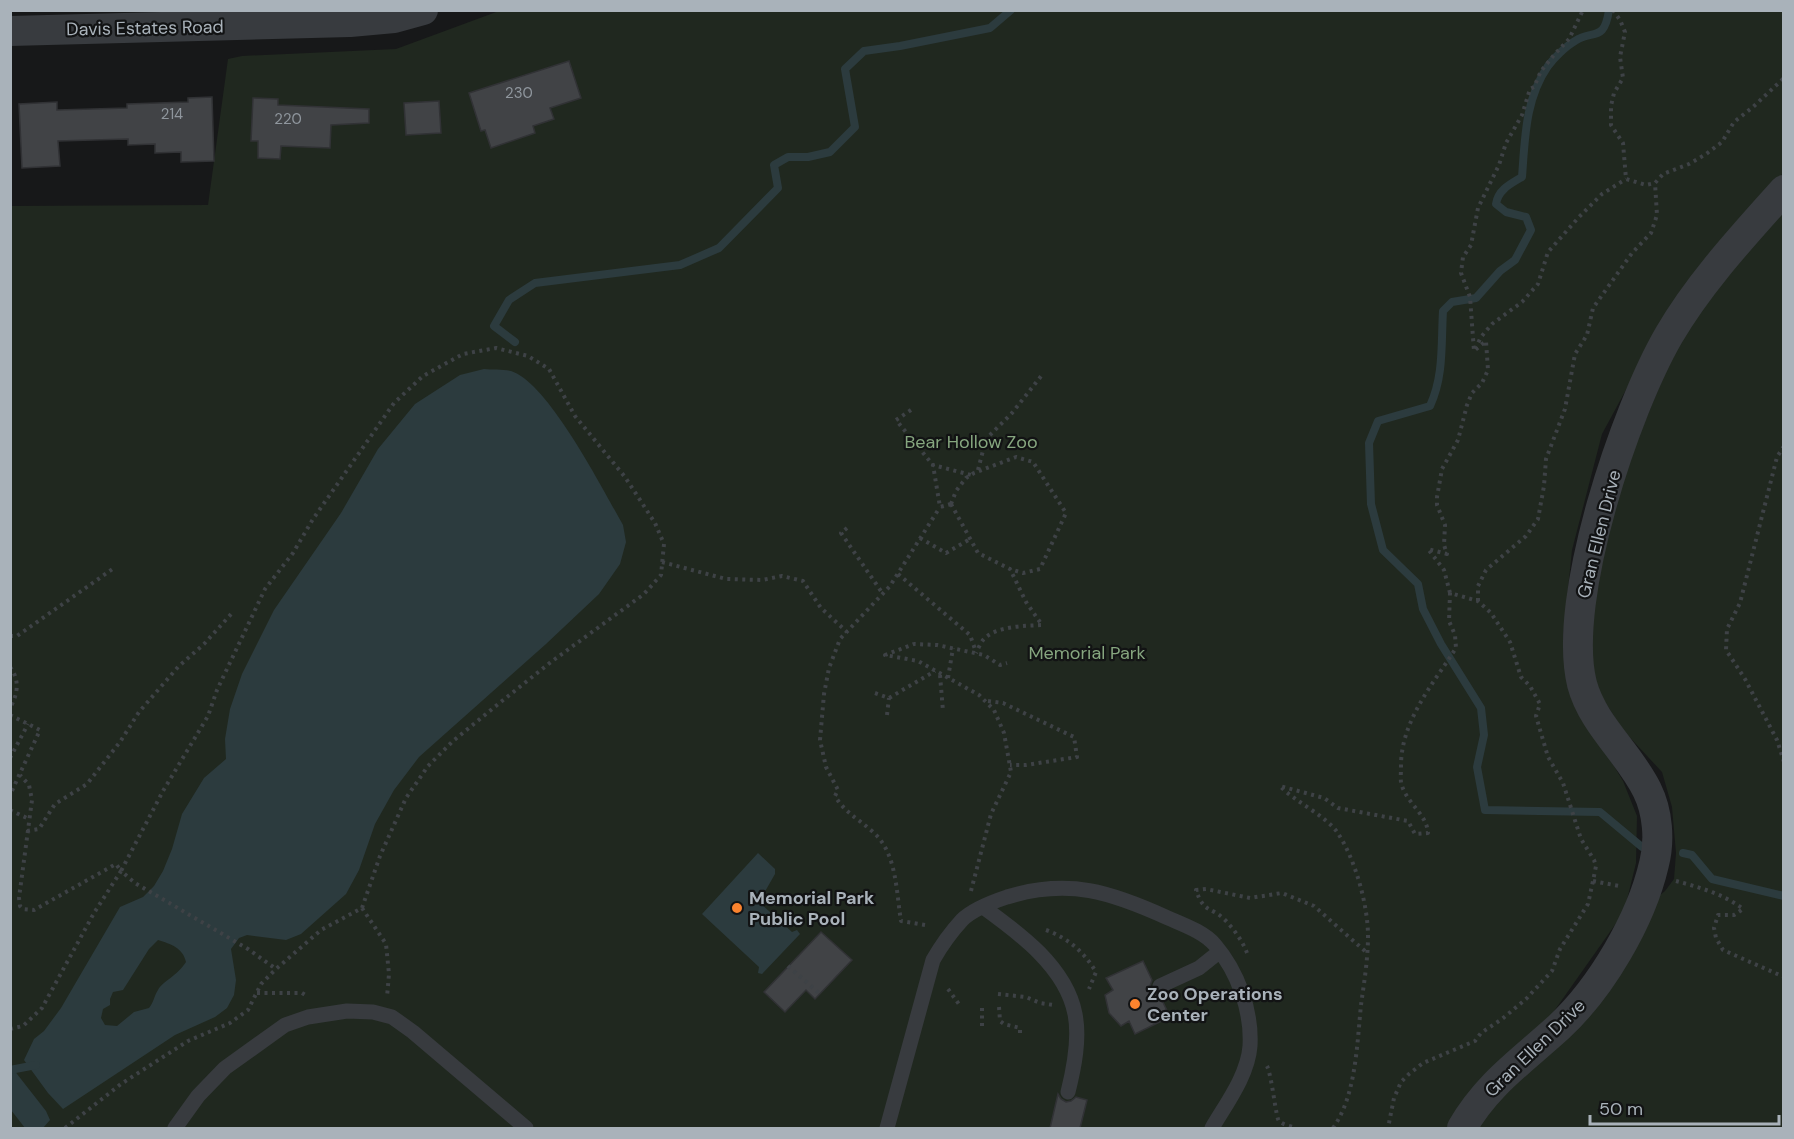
<svg xmlns="http://www.w3.org/2000/svg" width="1794" height="1139" viewBox="0 0 1794 1139" font-family="'DM Sans',sans-serif">
<rect width="100%" height="100%" fill="#171819"/>
<!-- green -->
<path fill="#20281f" d="M 499,11 L 1783,11 L 1783,173 L 1667,314 L 1602,434 L 1572,550 L 1563,638 L 1566,662 L 1599,741 L 1623,781 L 1637,816 L 1636,863 L 1624,912 L 1552,1014 L 1451,1128 L 11,1128 L 10,206 L 208,205 L 228,59 L 242,56 L 396,49 Z
M 1783,206 L 1783,1128 L 1475,1128 L 1649,904 L 1665,891 L 1674,879 L 1676,853 L 1672,807 L 1662,772 L 1622,729 L 1595,686 L 1589,626 L 1619,484 L 1680,337 Z"/>
<!-- water -->
<path fill="#2c3b3e" fill-rule="evenodd" d="M 484,369 C 492,370 503,369 511,371 C 548,382 603,490 623,525 L 626,542 L 620,564 L 599,594 L 546,644 L 419,757 L 394,790 L 375,824 L 359,870 L 346,894 L 301,934 L 286,940 L 247,935 L 239,938 L 231,949 L 236,980 L 234,995 L 227,1008 L 215,1017 L 175,1035 L 63,1109 L 48,1093 L 24,1060 L 34,1039 L 44,1031 L 61,1008 L 120,907 L 143,897 L 154,886 L 163,871 L 172,849 L 182,814 L 204,778 L 226,759 L 225,739 L 230,709 L 242,674 L 274,610 L 341,513 L 378,449 L 415,404 L 460,375 ZM 158,940 C 171,944 183,948 186,962 C 178,975 162,982 158,990 C 154,996 154,1002 149,1008 L 134,1012 L 117,1026 L 105,1025 L 101,1018 L 103,1009 L 110,1005 L 110,999 L 113,992 L 123,990 L 149,949 Z
M 758,853 L 775,869 L 775,874 L 759,902 L 792,932 L 797,930 L 800,934 L 762,974 L 758,973 L 759,967 L 702,914 Z
M 10,1065 L 46,1111 L 50,1120 L 43,1128 L 25,1128 L 11,1110 Z"/>
<g fill="none" stroke-linecap="round" stroke-linejoin="round">
<!-- stream -->
<path stroke="#2c3b3e" stroke-width="8" d="M 1609,10 C 1604,43 1593,29 1575,41 C 1566,46 1554,58 1548,66 C 1525,99 1525,139 1522,177 C 1510,184 1498,190 1496,204 L 1506,212 L 1526,217 L 1531,230 L 1515,260 L 1500,271 L 1476,298 L 1452,302 L 1443,311 C 1441,344 1444,376 1430,406 L 1378,421 L 1369,443 L 1371,504 L 1383,550 L 1418,584 L 1423,609 L 1441,644 L 1481,708 L 1484,735 L 1477,767 L 1485,810 L 1600,812 L 1642,847
M 515,342 L 494,326 L 509,300 L 535,283 L 680,265 L 719,248 L 778,188 L 774,165 L 788,157 L 808,157 L 830,152 L 855,127 L 845,69 L 864,51 L 900,46 L 990,28 L 1011,10
M 1683,853 L 1692,855 L 1712,879 L 1784,896
M 10,1070 L 36,1065"/>
</g>
<!-- building -->
<path fill="#414346" stroke="#313235" stroke-width="1.5" d="M 569,61 L 581,98 L 550,108 L 554,119 L 533,126 L 535,133 L 491,148 L 485,130 L 481,131 L 469,93 Z
M 212,97 L 214,161 L 181,162 L 181,152 L 155,153 L 155,144 L 128,145 L 128,139 L 58,141 L 60,166 L 22,168 L 19,104 L 57,102 L 57,110 L 127,108 L 127,104 L 188,102 L 188,98 Z
M 253,98 L 278,99 L 278,105 L 369,109 L 369,123 L 331,125 L 330,148 L 281,146 L 280,159 L 258,158 L 258,141 L 251,141 Z
M 439,101 L 441,133 L 406,135 L 404,103 Z
M 821,932 L 852,960 L 815,999 L 806,990 L 785,1012 L 764,992 Z
M 1143,961 L 1152,980 L 1150,986 L 1151,991 L 1160,996 L 1170,1017 L 1135,1034 L 1129,1021 L 1121,1026 L 1109,1013 L 1105,995 L 1113,990 L 1106,978 Z
M 1058,1094 L 1061,1099 L 1066,1102 L 1071,1101 L 1076,1097 L 1087,1100 L 1080,1128 L 1050,1128 Z"/>
<g fill="none" stroke-linecap="round" stroke-linejoin="round">
<!-- path -->
<path stroke="#3e4246" stroke-width="4" stroke-dasharray="3 4.5" stroke-linecap="butt" d="M 1613,10 L 1620,20 L 1625,32 L 1620,57 L 1623,78 L 1614,93 L 1611,106 L 1611,125 L 1623,143 L 1626,179 L 1646,185 L 1655,183 L 1663,174 L 1689,164 L 1706,154 L 1722,142 L 1734,122 L 1753,107 L 1784,78
M 1475,349 L 1481,337 L 1492,324 L 1522,302 L 1538,284 L 1548,252 L 1579,217 L 1602,194 L 1626,179
M 911,410 L 896,420 L 933,465
M 1784,446 L 1777,457 L 1740,603 L 1727,629 L 1726,650 L 1745,679 L 1777,740 L 1784,762
M 978,470 L 986,439 L 1012,413 L 1042,375
M 951,504 L 956,491 L 966,478 L 974,473 L 1016,457 L 1033,462 L 1066,513 L 1040,569 L 1023,573 L 1010,569
M 951,504 L 978,553 L 1010,569 L 1026,602 L 1042,625 C 1024,626 995,626 983,640 C 980,644 978,649 976,653
M 951,504 L 940,507 L 933,465 L 971,475
M 847,528 L 841,533 L 883,594
M 920,538 L 946,553 L 970,539
M 662,562 L 726,579 L 762,580 L 782,576 L 803,581 L 821,608 L 847,632
M 898,574 L 970,635 L 976,652
M 1450,593 L 1444,570 L 1428,549 L 1447,554 L 1444,545 L 1445,525 L 1437,505 L 1437,497 L 1442,469 L 1458,440 L 1467,405 L 1472,393 L 1482,383 L 1488,370 L 1486,341 L 1474,351 L 1470,297 L 1461,273 L 1463,257 L 1471,245 L 1478,208 L 1499,165 L 1506,143 L 1522,115 L 1530,89 L 1534,87 L 1541,71 L 1554,55 L 1569,39 L 1583,10
M 1478,601 L 1478,586 L 1486,570 L 1526,536 L 1538,519 L 1544,486 L 1546,459 L 1565,409 L 1575,354 L 1587,335 L 1593,308 L 1632,253 L 1651,233 L 1657,215 L 1655,183
M 10,636 L 17,636 L 27,629 L 114,568
M 10,667 C 20,680 18,694 10,708
M 940,675 L 943,711
M 948,678 L 953,648
M 875,693 L 889,698 L 935,671
M 988,701 L 1003,703 L 1074,737 L 1077,757 L 1026,765 L 1010,765
M 10,715 L 40,730 L 10,795
M 887,715 L 889,698
M 10,758 L 28,724
M 10,810 L 29,819
M 27,831 L 39,829 L 55,804 L 87,784 L 120,742 L 139,712 L 178,667 L 204,644 L 233,612
M 1593,881 L 1619,886
M 1676,881 C 1698,887 1724,894 1743,909 L 1734,915 L 1718,915 L 1714,928 L 1716,938 L 1723,950 L 1784,977
M 971,891 L 991,814 L 1011,772 L 1004,733 L 994,710 L 979,695 L 918,661 L 885,655 L 914,644 L 937,645 L 984,655 L 1000,665 L 1007,663
M 362,908 L 386,944 L 389,974 L 387,997
M 925,925 L 901,921 C 896,891 897,853 873,832 C 859,819 845,813 835,796 L 838,790 L 826,767 L 820,740 L 824,694 L 829,668 L 840,639 L 890,586 L 940,507
M 1046,930 C 1068,938 1084,952 1096,972 L 1089,989
M 1247,953 C 1243,942 1234,929 1225,920 C 1211,906 1204,914 1196,890 L 1206,889 L 1250,898 L 1282,893 L 1314,906 L 1366,952
M 788,966 L 820,994
M 948,989 L 961,1007
M 257,993 L 302,993 L 307,996
M 998,994 L 1026,997 L 1040,1003 L 1053,1005
M 999,1007 L 1000,1021 L 1004,1024 L 1020,1028 L 1020,1036
M 982,1026 L 982,1007
M 10,1029 L 23,1026 L 42,1008 L 94,913 L 121,871 L 135,883 L 248,949 L 276,969 L 321,930 L 362,908 L 380,856 L 406,798 L 428,766 L 453,741 L 502,701 L 551,662 L 644,594 L 661,575 L 664,544 L 655,523 L 625,477 L 575,416 L 549,369 L 528,356 L 496,348 L 463,354 L 423,376 L 394,403 L 313,519 L 293,553 L 265,589 L 217,690 L 208,716 L 163,791 L 121,871 L 116,864 L 34,910 L 23,909 L 20,906 L 19,898 L 32,800 L 29,785 L 20,775
M 1267,1066 C 1272,1076 1276,1119 1279,1121 C 1283,1125 1291,1126 1296,1128
M 65,1128 L 121,1084 L 163,1057 L 188,1041 L 230,1023 L 248,1010 L 261,984 L 276,969
M 1333,1128 C 1356,1096 1357,1044 1361,1005 C 1364,983 1368,959 1368,936 C 1368,905 1355,858 1337,832 C 1325,815 1295,802 1280,786 L 1324,798 L 1338,808 L 1408,821 L 1415,834 L 1428,833 C 1427,815 1408,804 1402,786 C 1400,781 1401,774 1401,768 C 1400,722 1433,684 1456,648 L 1455,635 L 1449,621 L 1450,593 L 1478,601 L 1491,613 L 1510,642 L 1521,677 L 1530,686 L 1540,704 L 1536,716 L 1548,757 L 1563,783 L 1581,839 L 1594,860 L 1596,866 L 1593,881 L 1588,904 L 1560,949 L 1552,971 L 1526,999 L 1502,1019 L 1481,1033 L 1475,1041 L 1423,1063 L 1409,1074 L 1401,1082 L 1394,1098 L 1388,1128"/>
<!-- service -->
<path stroke="#383b3f" stroke-width="15" d="M 983,907 C 1019,933 1066,967 1075,1014 C 1080,1039 1074,1068 1068,1092
M 1160,986 L 1199,968 L 1219,952
M 175,1128 L 198,1096 L 225,1068 L 285,1025 L 308,1017 L 347,1011 L 373,1012 L 392,1017 L 413,1032 L 526,1128
M 887,1128 L 933,960 C 941,946 951,932 962,920 C 973,909 992,902 1007,897 C 1069,878 1111,892 1168,918 C 1184,925 1204,932 1215,945 C 1238,972 1252,1011 1250,1046 C 1248,1075 1226,1104 1212,1128"/>
<!-- minor -->
<path stroke="#383b3f" stroke-width="30" d="M 10,31 L 350,22 L 394,18 L 423,10
M 1462,1128 C 1487,1084 1523,1060 1559,1027 C 1601,988 1641,920 1654,864 C 1660,841 1658,812 1647,790 C 1629,753 1593,725 1582,684 C 1561,599 1626,409 1669,335 C 1700,282 1743,236 1784,190"/>
</g>
<!-- markers -->
<g fill="#fb832e" stroke="#121314" stroke-width="2">
<circle cx="737" cy="908" r="6"/>
<circle cx="1135" cy="1004" r="6"/>
</g>
<g text-anchor="middle" dominant-baseline="central" stroke-width="4.5" stroke-linejoin="round" paint-order="stroke">
<!-- number labels -->
<g font-size="15" fill="#8f969d">
<text x="519" y="93">230</text>
<text x="172" y="114">214</text>
<text x="288" y="119">220</text>
</g>
<!-- street labels -->
<g font-size="18" fill="#a9b2ba" stroke="#121314">
<text transform="translate(145 28) rotate(-1)">Davis Estates Road</text>
<text transform="translate(1599 534) rotate(-76)">Gran Ellen Drive</text>
<text transform="translate(1535 1048) rotate(-44)">Gran Ellen Drive</text>
</g>
<!-- park labels -->
<g font-size="18" fill="#86a67f" stroke="#121314">
<text x="971" y="442">Bear Hollow Zoo</text>
<text x="1087" y="653">Memorial Park</text>
</g>
<!-- poi labels -->
<g font-size="18" font-weight="bold" fill="#a9b2ba" stroke="#121314" text-anchor="start">
<text x="749" y="898">Memorial Park<tspan x="749" dy="21">Public Pool</tspan></text>
<text x="1147" y="994">Zoo Operations<tspan x="1147" dy="21">Center</tspan></text>
</g>
</g>
<!-- border -->
<rect width="1794" height="1139" fill="none" stroke="#a9b2ba" stroke-width="24"/>
<!-- scale -->
<path d="M1590 1115v9h189v-9" fill="none" stroke="#a9b2ba" stroke-width="3"/>
<text x="1599" y="1115" font-size="18" fill="#a9b2ba" stroke="#121314" stroke-width="4.5" paint-order="stroke">50 m</text>
</svg>
